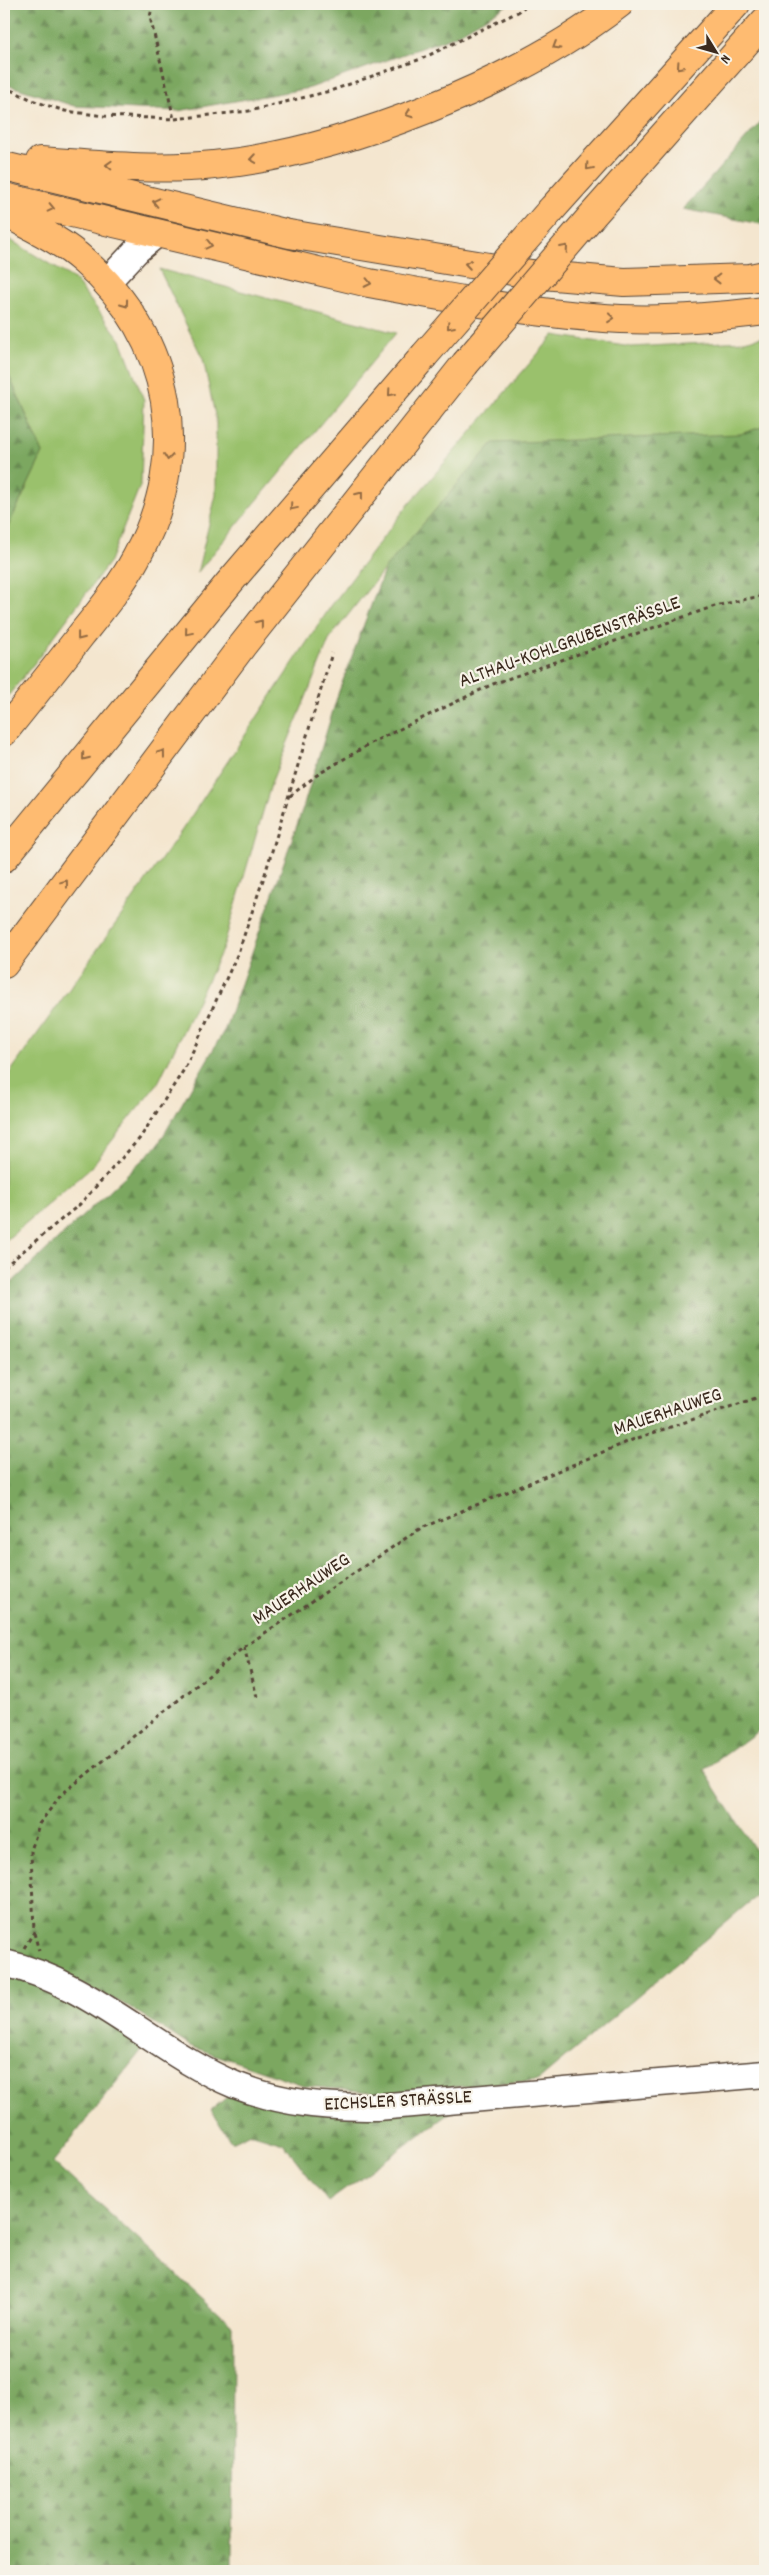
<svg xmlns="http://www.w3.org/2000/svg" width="769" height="2575" viewBox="0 0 769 2575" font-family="Dekko,sans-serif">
<defs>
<pattern id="forest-firs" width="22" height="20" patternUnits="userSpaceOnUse" patternTransform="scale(1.25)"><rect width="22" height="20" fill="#7ba760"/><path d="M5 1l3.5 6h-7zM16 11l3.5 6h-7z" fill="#66884f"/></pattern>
</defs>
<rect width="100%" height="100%" fill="#f7f3e8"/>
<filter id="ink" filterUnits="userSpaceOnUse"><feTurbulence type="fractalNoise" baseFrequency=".02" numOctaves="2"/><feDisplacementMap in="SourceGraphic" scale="10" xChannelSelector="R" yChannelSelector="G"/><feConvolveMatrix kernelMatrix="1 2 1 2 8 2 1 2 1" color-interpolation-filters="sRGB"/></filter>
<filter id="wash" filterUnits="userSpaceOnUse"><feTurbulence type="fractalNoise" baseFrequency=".0096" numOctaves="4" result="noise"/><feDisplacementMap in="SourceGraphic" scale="20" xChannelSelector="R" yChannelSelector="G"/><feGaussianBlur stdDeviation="1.12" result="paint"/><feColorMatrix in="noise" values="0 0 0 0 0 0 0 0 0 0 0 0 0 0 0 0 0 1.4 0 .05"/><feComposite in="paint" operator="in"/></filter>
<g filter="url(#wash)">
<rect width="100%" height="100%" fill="#f4e6cf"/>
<!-- green -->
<path fill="#9ac16c" stroke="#6a7645" d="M 4,236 L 74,279 L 121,340 L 144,400 L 141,483 L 110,561 L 36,661 L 4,701 L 4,535 L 43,453 L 7,371 L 4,368 Z
M 159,269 L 396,333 L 197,573 L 216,495 L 216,420 L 203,359 Z
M 554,335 L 631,347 L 744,341 L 765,336 L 765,426 L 385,568 L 330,638 L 272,781 L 223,948 L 158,1083 L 91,1167 L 4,1242 L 4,1081 L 182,830 L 331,606 L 404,510 Z"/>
<!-- forest -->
<path fill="url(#forest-firs)" stroke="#5b683f" d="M 4,4 L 509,4 L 454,36 L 310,88 L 178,111 L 74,106 L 11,86 L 4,88 Z
M 765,117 L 765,225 L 683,209 Z
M 4,368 L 7,371 L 43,453 L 4,535 Z
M 765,426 L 765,1726 L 704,1770 L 765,1865 L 765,1889 L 539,2080 L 379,2093 L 306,2086 L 190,2046 L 128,2006 L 54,1972 L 4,1960 L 4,1290 L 158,1145 L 225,1029 L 303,808 L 339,691 L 385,568 L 493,443 L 740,434 Z
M 4,1974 L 47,1984 L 145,2046 L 53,2162 L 233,2326 L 232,2566 L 228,2571 L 4,2571 Z
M 232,2093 L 451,2112 L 328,2202 L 283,2143 L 250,2133 L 231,2142 L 211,2110 Z"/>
</g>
<g filter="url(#ink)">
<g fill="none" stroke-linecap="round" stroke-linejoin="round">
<defs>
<path id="minor" d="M 107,282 L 137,250 L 158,233
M 4,1963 C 91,1982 155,2052 235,2085 C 284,2104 325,2107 377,2107 L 765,2074"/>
<path id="highway" d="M 40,161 C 98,165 157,171 214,165 C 343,152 517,83 619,4
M 4,166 L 289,234 L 531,274 L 624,282 L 750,278 L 765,275
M 4,197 L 369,283 C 451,298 537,315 621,319 C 669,321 717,317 765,311
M 551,210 L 736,4
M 4,212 C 31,227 61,240 84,261 C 173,338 193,455 136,558 C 121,586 101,610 81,635 C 56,667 30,700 4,732
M 590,218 L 765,21
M 4,858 L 229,583 L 423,357
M 4,964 L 242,646 L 465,364"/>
</defs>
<!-- minor casing -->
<use href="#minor" stroke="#574639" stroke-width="29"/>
<!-- highway casing -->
<use href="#highway" stroke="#574639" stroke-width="30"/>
<!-- path -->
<path stroke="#574639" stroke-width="3" stroke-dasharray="4 4" stroke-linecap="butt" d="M 153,4 L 150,17 L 174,119
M 4,87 L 37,102 L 65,111 L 104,116 L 174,119 L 249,111 L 330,91 L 421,59 L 518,12 L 528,4
M 290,796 L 317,775 L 371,743 L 493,684 L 715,606 L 765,595
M 4,1267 L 80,1204 L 140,1138 L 185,1068 L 238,953 L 265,874 L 332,653
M 244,1647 L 257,1697
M 34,1933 L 39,1951
M 24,1948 L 34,1932 L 31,1851 L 39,1824 L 61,1795 L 244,1647 L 421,1528 L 632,1440 L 765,1395"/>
<!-- minor -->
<use href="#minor" stroke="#fff" stroke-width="26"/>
<!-- highway -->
<use href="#highway" stroke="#febb71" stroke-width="28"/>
<defs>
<path id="highway-bridge" d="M 423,357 L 551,210
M 465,364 L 590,218"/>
</defs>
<!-- highway-bridge casing -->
<use href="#highway-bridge" stroke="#574639" stroke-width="30" stroke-linecap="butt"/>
<!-- highway-bridge -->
<use href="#highway-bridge" stroke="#febb71" stroke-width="28"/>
</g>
<!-- one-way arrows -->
<defs><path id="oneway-chevron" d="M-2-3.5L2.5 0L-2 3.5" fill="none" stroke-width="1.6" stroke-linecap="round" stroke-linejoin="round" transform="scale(1.25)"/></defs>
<g stroke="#936b43">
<use href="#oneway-chevron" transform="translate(556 46) rotate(149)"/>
<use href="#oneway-chevron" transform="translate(680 66) rotate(132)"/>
<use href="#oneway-chevron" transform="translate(409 114) rotate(159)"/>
<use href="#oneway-chevron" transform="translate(253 159) rotate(171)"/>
<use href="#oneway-chevron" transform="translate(109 165) rotate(-178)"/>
<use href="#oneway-chevron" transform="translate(589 167) rotate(131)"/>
<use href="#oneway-chevron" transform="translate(156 202) rotate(-167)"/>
<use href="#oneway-chevron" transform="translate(51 208) rotate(13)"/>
<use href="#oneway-chevron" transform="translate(209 245) rotate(13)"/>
<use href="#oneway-chevron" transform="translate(565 248) rotate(-49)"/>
<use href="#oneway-chevron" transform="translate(468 264) rotate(-171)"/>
<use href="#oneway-chevron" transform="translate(717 279) rotate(179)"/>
<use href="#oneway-chevron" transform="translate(368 283) rotate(12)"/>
<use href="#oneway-chevron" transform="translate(125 304) rotate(54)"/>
<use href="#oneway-chevron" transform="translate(611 318) rotate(5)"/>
<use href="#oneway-chevron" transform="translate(450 326) rotate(131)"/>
<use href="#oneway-chevron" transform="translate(391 393) rotate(131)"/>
<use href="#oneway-chevron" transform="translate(168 457) rotate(97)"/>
<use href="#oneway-chevron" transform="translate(360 495) rotate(-52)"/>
<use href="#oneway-chevron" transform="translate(293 507) rotate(130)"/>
<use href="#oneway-chevron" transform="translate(260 623) rotate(-52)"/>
<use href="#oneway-chevron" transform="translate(188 632) rotate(130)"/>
<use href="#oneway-chevron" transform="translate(80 637) rotate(128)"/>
<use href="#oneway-chevron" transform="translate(162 753) rotate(-53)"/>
<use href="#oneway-chevron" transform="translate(85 757) rotate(129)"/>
<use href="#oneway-chevron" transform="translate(65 883) rotate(-53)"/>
</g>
</g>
<g text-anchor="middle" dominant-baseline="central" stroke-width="4.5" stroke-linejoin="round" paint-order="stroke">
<!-- street labels -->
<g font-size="20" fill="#3b2a1e" stroke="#f7f3e8">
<text transform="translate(570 643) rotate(-20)">ALTHAU-KOHLGRUBENSTRÄSSLE</text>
<text transform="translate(668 1413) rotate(-19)">MAUERHAUWEG</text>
<text transform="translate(302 1590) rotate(-34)">MAUERHAUWEG</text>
<text transform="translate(398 2102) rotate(-3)">EICHSLER STRÄSSLE</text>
</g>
</g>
<!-- margin -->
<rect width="769" height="2575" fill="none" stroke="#f7f3e8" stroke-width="20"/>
<!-- north arrow -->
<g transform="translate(716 52) rotate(127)" stroke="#f7f3e8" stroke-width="4" paint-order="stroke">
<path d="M0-4L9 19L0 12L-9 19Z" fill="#3b2a1e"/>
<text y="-8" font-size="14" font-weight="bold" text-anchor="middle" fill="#3b2a1e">N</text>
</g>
</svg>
